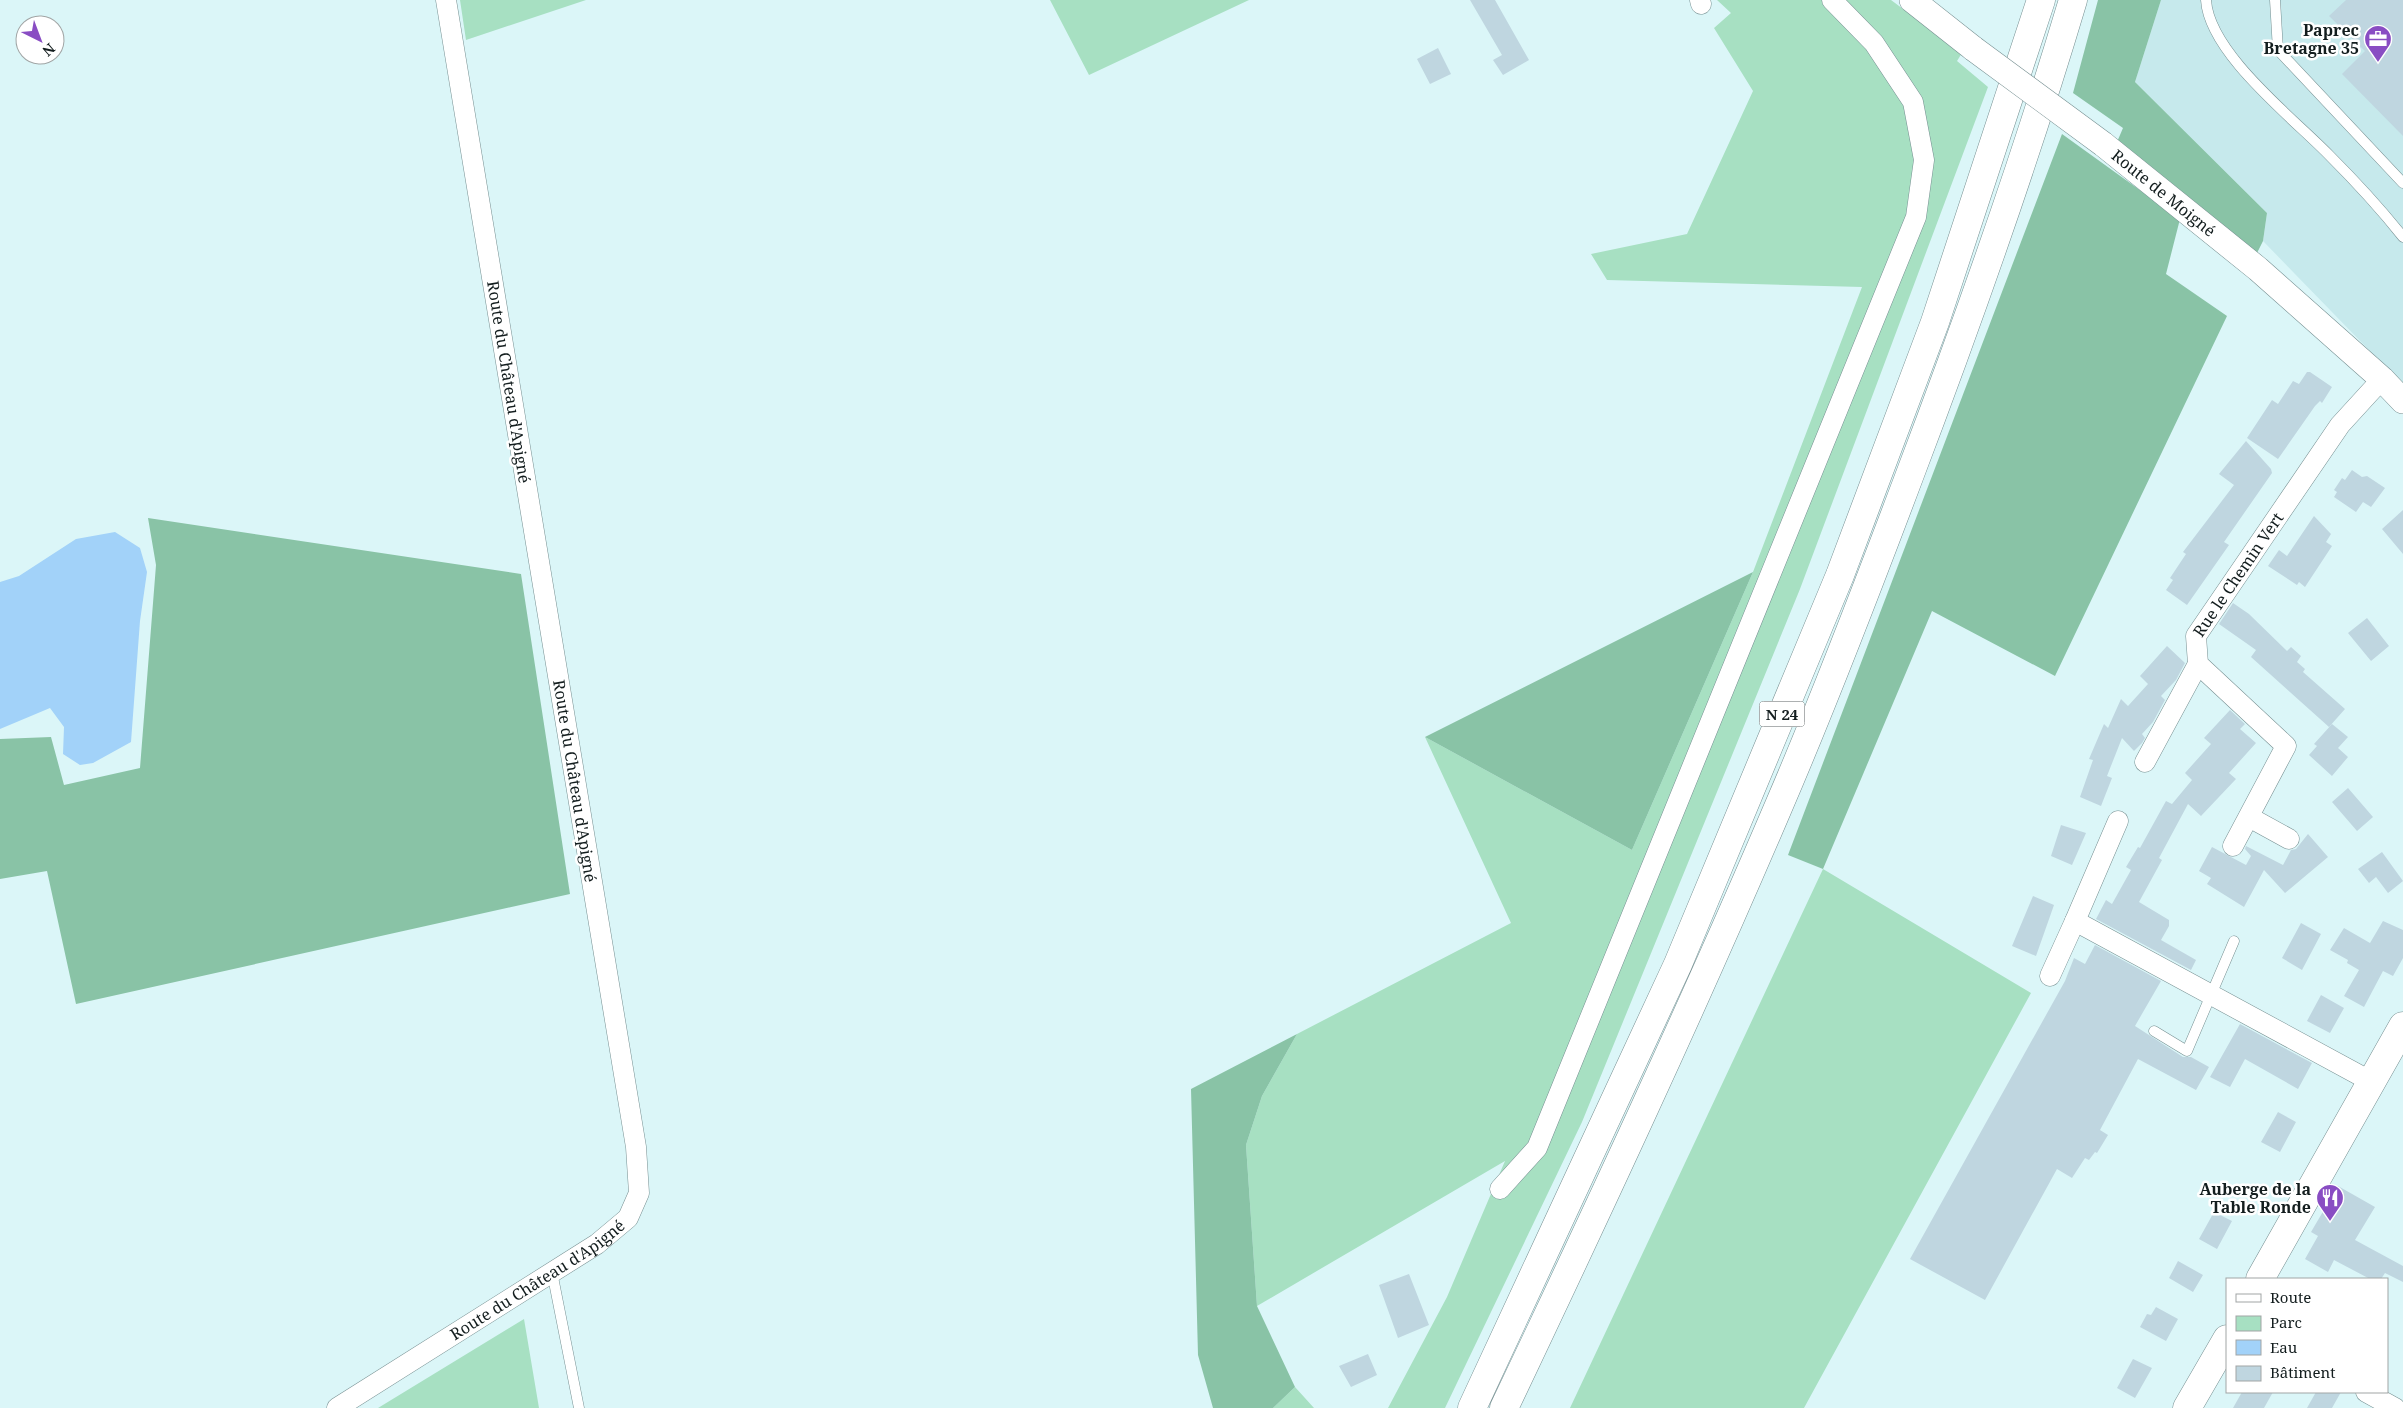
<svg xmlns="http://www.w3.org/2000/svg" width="2403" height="1408" viewBox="0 0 2403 1408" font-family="'Noto Serif',serif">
<rect width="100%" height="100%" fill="#dbf6f8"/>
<!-- built -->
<path fill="#c6e9ec" d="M 2161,0 L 2403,0 L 2403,385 L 2263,241 L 2267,213 L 2135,82 Z"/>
<!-- green -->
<path fill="#a7e0c2" d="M 460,0 L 586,0 L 466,40 Z
M 1050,0 L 1249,0 L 1089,75 Z
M 1717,0 L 1891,0 L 1962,53 L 1957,61 L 1988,87 L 1800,589 L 1582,1122 L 1445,1408 L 1388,1408 L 1447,1297 L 1505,1161 L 1257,1306 L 1246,1145 L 1262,1096 L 1297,1034 L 1511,923 L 1425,737 L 1632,850 L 1753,572 L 1862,287 L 1607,280 L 1591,254 L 1687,234 L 1753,91 L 1714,28 L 1731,13 Z
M 1823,869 L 2031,993 L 1804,1408 L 1570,1408 Z
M 524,1319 L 539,1408 L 378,1408 Z
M 1295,1387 L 1314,1408 L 1273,1408 Z"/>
<!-- forest -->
<path fill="#89c3a6" d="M 2098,0 L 2161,0 L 2135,82 L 2267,213 L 2263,241 L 2257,253 L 2117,142 L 2123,128 L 2073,93 Z
M 2062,134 L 2180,219 L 2166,274 L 2227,316 L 2055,676 L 1932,611 L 1823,869 L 1788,855 Z
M 148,518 L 521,574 L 570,894 L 76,1004 L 47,871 L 0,879 L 0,739 L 51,737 L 64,785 L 140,768 L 156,565 Z
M 1753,572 L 1632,850 L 1425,737 Z
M 1297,1034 L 1262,1096 L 1246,1145 L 1257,1306 L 1295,1387 L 1273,1408 L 1213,1408 L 1198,1355 L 1191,1089 Z"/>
<!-- water -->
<path fill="#a2d2f9" d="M 115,532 L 140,548 L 147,572 L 140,621 L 131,742 L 93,763 L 80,765 L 63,754 L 64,727 L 50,708 L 0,729 L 0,582 L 19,576 L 76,539 Z"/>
<!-- building -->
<path fill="#bfd6e0" d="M 1470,0 L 1495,0 L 1529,60 L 1503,75 L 1493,60 L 1502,55 Z
M 2346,0 L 2403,0 L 2403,136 L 2342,74 L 2365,51 L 2329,16 Z
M 1438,48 L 1451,74 L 1430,84 L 1417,59 Z
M 2307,372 L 2310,372 L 2332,387 L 2322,403 L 2320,401 L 2315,406 L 2278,459 L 2247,438 L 2272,400 L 2278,404 L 2293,381 L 2299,384 Z
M 2246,441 L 2271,469 L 2272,473 L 2224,542 L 2229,545 L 2187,605 L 2166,590 L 2173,580 L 2170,578 L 2186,554 L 2183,552 L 2234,485 L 2219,474 Z
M 2352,470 L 2362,477 L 2367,476 L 2385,488 L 2371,507 L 2363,502 L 2356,512 L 2334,497 L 2337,492 L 2334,490 L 2342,478 L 2345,480 Z
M 2403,510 L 2403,554 L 2382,529 Z
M 2314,516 L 2331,534 L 2326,542 L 2332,546 L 2305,587 L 2299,582 L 2297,585 L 2268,566 L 2279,550 L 2287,556 Z
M 2233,603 L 2249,614 L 2287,651 L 2291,647 L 2301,656 L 2297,662 L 2305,669 L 2303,672 L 2345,709 L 2329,727 L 2251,657 L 2256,650 L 2219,624 Z
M 2367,618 L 2389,646 L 2371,661 L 2348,633 Z
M 2167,646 L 2185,663 L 2176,680 L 2161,696 L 2165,700 L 2153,722 L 2142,734 L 2145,738 L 2142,743 L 2134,751 L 2122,738 L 2107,776 L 2112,778 L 2101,806 L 2080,797 L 2093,760 L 2089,759 L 2104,724 L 2108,728 L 2121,699 L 2128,706 L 2148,684 L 2140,676 Z
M 2230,710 L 2245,724 L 2240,729 L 2256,743 L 2229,773 L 2236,779 L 2201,816 L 2188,804 L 2159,858 L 2162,860 L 2139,902 L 2169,920 L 2169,926 L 2161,940 L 2196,960 L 2191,970 L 2096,919 L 2106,900 L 2112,904 L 2131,870 L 2126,867 L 2138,847 L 2140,848 L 2166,801 L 2172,804 L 2192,780 L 2185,773 L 2211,744 L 2204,738 Z
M 2332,724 L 2348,737 L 2338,748 L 2348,757 L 2332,776 L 2309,755 L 2317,746 L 2314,744 Z
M 2348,788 L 2373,817 L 2357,831 L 2332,802 Z
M 2061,825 L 2086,833 L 2072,865 L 2051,856 Z
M 2308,834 L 2328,857 L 2285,893 L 2264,870 L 2244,907 L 2207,884 L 2211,878 L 2199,871 L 2212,847 L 2246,865 L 2251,856 L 2245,849 L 2246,846 L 2283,865 L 2291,850 L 2296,849 Z
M 2382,852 L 2403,881 L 2388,893 L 2376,877 L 2369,883 L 2358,869 Z
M 2033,896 L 2054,905 L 2036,956 L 2012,946 Z
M 2383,921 L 2403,930 L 2403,958 L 2393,976 L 2383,971 L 2364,1007 L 2344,996 L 2359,970 L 2347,963 L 2348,960 L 2330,950 L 2344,928 L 2370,943 Z
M 2301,923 L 2321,934 L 2302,970 L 2282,958 Z
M 2095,945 L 2161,981 L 2135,1026 L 2183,1057 L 2191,1057 L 2209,1067 L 2196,1090 L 2138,1059 L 2100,1130 L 2108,1135 L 2097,1153 L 2095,1152 L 2089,1160 L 2085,1158 L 2072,1178 L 2057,1169 L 1985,1300 L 1910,1259 L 2065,981 L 2074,958 L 2085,964 Z
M 2321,995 L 2344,1008 L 2330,1033 L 2307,1021 Z
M 2240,1024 L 2312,1063 L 2298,1089 L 2245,1059 L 2230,1087 L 2210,1077 Z
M 2278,1112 L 2296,1122 L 2280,1152 L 2261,1142 Z
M 2338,1186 L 2375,1207 L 2355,1240 L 2403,1266 L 2403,1282 L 2385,1273 L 2381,1279 L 2370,1279 L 2334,1260 L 2328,1272 L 2305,1259 L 2318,1236 L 2311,1232 Z
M 2214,1212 L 2232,1221 L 2217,1249 L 2199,1239 Z
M 2178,1261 L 2203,1275 L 2193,1292 L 2169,1278 Z
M 1409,1274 L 1429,1325 L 1398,1338 L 1379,1285 Z
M 2156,1307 L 2178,1319 L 2166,1341 L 2140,1327 L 2147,1314 L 2151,1315 Z
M 1368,1354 L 1377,1375 L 1351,1387 L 1339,1366 Z
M 2133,1359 L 2152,1368 L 2135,1398 L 2117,1388 Z
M 2242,1392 L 2273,1392 L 2264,1408 L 2233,1408 Z
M 2316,1392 L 2341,1392 L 2332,1408 L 2307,1408 Z"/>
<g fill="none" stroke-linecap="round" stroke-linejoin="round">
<defs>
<path id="service" d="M 2206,0 C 2209,53 2293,118 2329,155 C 2355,181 2380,208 2403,237
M 2275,0 L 2278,50 L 2403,183
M 2154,1031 L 2187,1051 L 2234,941
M 552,1272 L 579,1408"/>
<g id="minor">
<path d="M 1700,0 L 1701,4"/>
<path d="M 2145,762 L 2198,664"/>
<path d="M 2249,817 L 2289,839"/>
<path d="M 2118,821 L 2075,921 L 2372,1082"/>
<path id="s1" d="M 2233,846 L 2286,746 L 2198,664 L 2196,636 L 2340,425 L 2382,379"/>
<path d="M 2050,976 L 2075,921"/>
<path d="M 1500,1189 L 1537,1148 L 1916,217 L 1924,160 L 1913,102 L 1874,43 L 1832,0"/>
<path d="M 2366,1392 L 2395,1408"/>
<path id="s2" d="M 337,1408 L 597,1244 L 628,1218 L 639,1193 L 636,1147 L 446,0"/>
</g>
<g id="tertiary">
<path d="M 1912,0 L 1974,49"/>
<path id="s3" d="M 2103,144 L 2258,269 L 2382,379 L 2403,401"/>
</g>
<path id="secondary" d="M 2260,1279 L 2403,1026
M 2187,1408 L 2227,1339"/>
<path id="trunk" d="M 1472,1408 L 1678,964 L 1840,575 L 1935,322 L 2041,0
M 1504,1408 C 1599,1208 1693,1007 1780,803 C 1826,696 1868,586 1909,477 C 1969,319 2025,161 2073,0"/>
</defs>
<!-- service casing -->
<use href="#service" stroke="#768f91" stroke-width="11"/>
<!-- minor casing -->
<use href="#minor" stroke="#768f91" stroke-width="21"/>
<!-- tertiary casing -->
<use href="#tertiary" stroke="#768f91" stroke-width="26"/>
<!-- secondary casing -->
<use href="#secondary" stroke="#768f91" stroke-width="29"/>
<!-- trunk casing -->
<use href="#trunk" stroke="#768f91" stroke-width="29"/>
<!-- service -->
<use href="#service" stroke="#fff" stroke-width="10"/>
<!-- minor -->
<use href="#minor" stroke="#fff" stroke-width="20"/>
<!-- tertiary -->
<use href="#tertiary" stroke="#fff" stroke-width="25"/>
<!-- secondary -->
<use href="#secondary" stroke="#fff" stroke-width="28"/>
<!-- trunk -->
<use href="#trunk" stroke="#fff" stroke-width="28"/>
<defs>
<path id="tertiary-bridge" d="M 1974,49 L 2103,144"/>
</defs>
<!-- tertiary-bridge casing -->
<use href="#tertiary-bridge" stroke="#768f91" stroke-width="26" stroke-linecap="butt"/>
<!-- tertiary-bridge -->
<use href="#tertiary-bridge" stroke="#fff" stroke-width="25"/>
</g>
<!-- icons -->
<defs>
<symbol id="office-pin" viewBox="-11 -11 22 30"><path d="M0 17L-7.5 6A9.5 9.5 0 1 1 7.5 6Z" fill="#894dc3" stroke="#fff"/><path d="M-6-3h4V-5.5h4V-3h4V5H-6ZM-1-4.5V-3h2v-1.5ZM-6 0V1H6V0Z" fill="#fff"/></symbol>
<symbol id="restaurant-pin" viewBox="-11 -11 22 30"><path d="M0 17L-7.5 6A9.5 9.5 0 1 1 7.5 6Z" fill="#894dc3" stroke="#fff"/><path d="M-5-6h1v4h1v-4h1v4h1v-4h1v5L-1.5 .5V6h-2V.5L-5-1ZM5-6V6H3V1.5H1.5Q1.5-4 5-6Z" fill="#fff"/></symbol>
</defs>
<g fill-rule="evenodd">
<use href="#office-pin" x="2362" y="23" width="32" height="43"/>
<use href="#restaurant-pin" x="2314" y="1182" width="32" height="43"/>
</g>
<g text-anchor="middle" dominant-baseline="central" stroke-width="5" stroke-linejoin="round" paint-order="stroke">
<!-- shield labels -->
<rect fill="#fff" stroke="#5a6162" stroke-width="1" x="1759.5" y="701.5" width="45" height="25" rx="4"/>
<g font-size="15" font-weight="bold" fill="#131d1e">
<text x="1782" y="714">N 24</text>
</g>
<!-- poi labels -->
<g font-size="16" font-weight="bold" fill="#131d1e" stroke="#fff" text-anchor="end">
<text x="2359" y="30">Paprec<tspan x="2359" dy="18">Bretagne 35</tspan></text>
<text x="2311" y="1189">Auberge de la<tspan x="2311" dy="18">Table Ronde</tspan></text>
</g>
<!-- street labels -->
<g font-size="16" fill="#131d1e" stroke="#fff">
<text stroke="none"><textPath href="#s3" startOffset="78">Route de Moigné</textPath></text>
<text transform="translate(509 382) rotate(81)">Route du Château d'Apigné</text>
<text stroke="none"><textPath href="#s1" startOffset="336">Rue le Chemin Vert</textPath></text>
<text transform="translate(575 781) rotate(81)">Route du Château d'Apigné</text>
<text stroke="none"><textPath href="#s2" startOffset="238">Route du Château d'Apigné</textPath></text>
</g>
</g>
<!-- legend -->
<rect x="2226" y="1278" width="162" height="115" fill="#ffffff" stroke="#a1a5a5"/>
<rect x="2236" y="1294" width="25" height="8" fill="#ffffff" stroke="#a1a5a5"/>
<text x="2270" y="1303" font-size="15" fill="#131d1e">Route</text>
<rect x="2236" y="1316" width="25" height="15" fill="#a7e0c2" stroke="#a1a5a5"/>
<text x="2270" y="1328" font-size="15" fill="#131d1e">Parc</text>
<rect x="2236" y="1340" width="25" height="15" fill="#a2d2f9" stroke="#a1a5a5"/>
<text x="2270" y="1353" font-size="15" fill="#131d1e">Eau</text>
<rect x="2236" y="1366" width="25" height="15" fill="#bfd6e0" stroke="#a1a5a5"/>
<text x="2270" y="1378" font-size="15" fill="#131d1e">Bâtiment</text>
<!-- north arrow -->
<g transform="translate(40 40) rotate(138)"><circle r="24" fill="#ffffff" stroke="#a1a5a5"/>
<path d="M0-4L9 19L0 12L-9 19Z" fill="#894dc3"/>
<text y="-8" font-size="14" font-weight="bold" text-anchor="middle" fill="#131d1e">N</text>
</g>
</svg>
